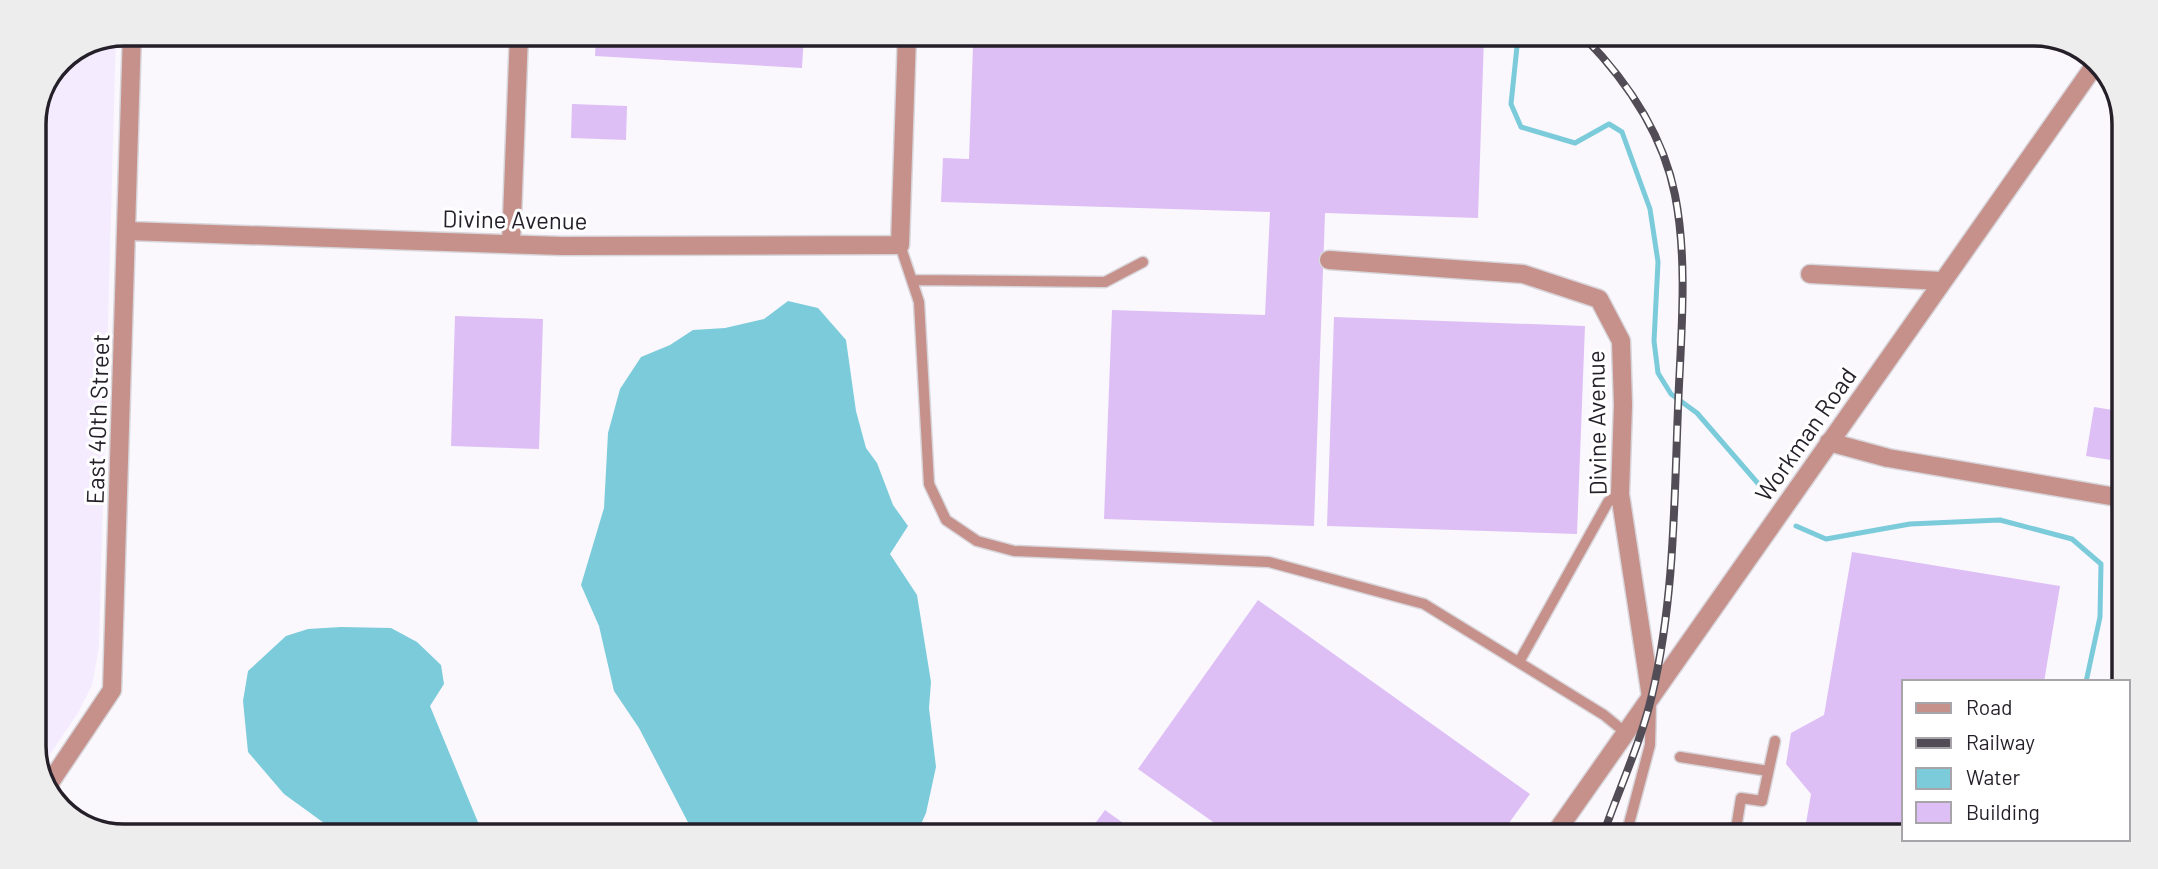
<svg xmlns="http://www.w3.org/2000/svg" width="2158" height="869" viewBox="0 0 2158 869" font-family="Barlow,sans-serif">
<rect width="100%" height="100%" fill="#faf8fd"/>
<!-- built -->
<path fill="#f5ebfe" d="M 116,36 L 99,647 L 92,685 L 78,713 L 40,769 L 33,752 L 33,118 L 60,59 Z"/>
<!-- water -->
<path fill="#7bcbda" d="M 788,301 L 818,308 L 846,340 L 856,411 L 866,448 L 877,463 L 893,505 L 908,526 L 890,554 L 917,595 L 931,682 L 929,708 L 936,767 L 926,813 L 917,833 L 693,832 L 639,728 L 614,691 L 599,626 L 581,585 L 604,508 L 608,433 L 620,389 L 641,357 L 670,345 L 693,330 L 725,328 L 764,319 Z
M 341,627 L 391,628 L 417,642 L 441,665 L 444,684 L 430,706 L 482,832 L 335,831 L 284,794 L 248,752 L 243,701 L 248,671 L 286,636 L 308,629 Z"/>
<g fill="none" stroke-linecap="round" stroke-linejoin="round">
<!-- stream -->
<path stroke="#7bcbda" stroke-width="5" d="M 1518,37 L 1511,104 L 1521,127 L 1575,143 L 1609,124 L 1622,132 L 1650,209 L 1658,262 L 1654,341 L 1658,373 L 1671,394 L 1697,413 L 1768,495
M 1796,526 L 1826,539 L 1910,524 L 2000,520 L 2072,539 L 2101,564 L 2100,617 L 2086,682"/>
</g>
<!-- building -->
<path fill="#ddbff6" d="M 596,34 L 804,35 L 802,68 L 595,56 Z
M 948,35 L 1484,37 L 1478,218 L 1325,213 L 1314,526 L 1104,519 L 1112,310 L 1265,315 L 1270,212 L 941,202 L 943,158 L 969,159 L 973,46 L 948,44 Z
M 572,104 L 627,106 L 626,140 L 571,138 Z
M 455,316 L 543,319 L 539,449 L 451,446 Z
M 1334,317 L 1585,326 L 1577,534 L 1327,526 Z
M 2121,398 L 2122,457 L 2112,455 L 2111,460 L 2086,456 L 2094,407 L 2119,411 Z
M 1852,552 L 2060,586 L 2044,682 L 1904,682 L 1904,835 L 1804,835 L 1811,794 L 1786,764 L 1791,733 L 1824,715 Z
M 1258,600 L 1530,794 L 1501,834 L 1230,834 L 1138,769 Z
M 1105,810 L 1137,833 L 1088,833 Z"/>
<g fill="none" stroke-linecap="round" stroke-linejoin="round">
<defs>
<path id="service" d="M 900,245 L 919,302 L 929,484 L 946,520 L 977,541 L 1014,551 L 1269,562 L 1424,604 L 1604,715 L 1626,733
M 912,280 L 1105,282 L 1143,262
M 1519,662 L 1608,502 L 1620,494
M 1680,757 L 1768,771
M 1626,835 L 1650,745 L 1651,701
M 1735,835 L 1741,798 L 1762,801 L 1775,741"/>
<path id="minor" d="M 128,231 L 562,246 L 900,245 L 907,35
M 511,244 L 519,34
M 1329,260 L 1523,274 L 1599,299 L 1621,341 L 1623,405 L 1620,494 L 1651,697
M 1810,274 L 1941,281
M 1829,442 L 1888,458 L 2122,498
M 47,787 L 112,690 L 132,33"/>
<path id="tertiary" d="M 1554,835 L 2097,62"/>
</defs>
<!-- service casing -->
<use href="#service" stroke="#d8d5db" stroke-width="13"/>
<!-- minor casing -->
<use href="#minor" stroke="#d8d5db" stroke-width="21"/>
<!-- tertiary casing -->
<use href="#tertiary" stroke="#d8d5db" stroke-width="21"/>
<!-- service -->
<use href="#service" stroke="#c5918a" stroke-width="10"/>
<!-- minor -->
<use href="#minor" stroke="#c5918a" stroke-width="18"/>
<!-- tertiary -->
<use href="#tertiary" stroke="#c5918a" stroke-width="18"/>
<defs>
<path id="rail" d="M 1584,37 C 1627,81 1663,134 1675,195 C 1687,255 1682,324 1679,385 C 1674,489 1676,593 1652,695 C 1641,742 1619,789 1603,835"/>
</defs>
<!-- rail casing -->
<use href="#rail" stroke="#514c55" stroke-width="8"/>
<!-- rail -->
<use href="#rail" stroke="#fff" stroke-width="5" stroke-dasharray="16" stroke-linecap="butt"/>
</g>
<g text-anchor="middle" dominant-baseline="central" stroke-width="6" stroke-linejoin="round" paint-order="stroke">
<!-- street labels -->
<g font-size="24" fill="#241f28" stroke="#fff">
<text transform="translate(515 219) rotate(1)">Divine Avenue</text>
<text transform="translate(97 419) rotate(-88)">East 40th Street</text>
<text transform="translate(1596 423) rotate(-91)">Divine Avenue</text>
<text transform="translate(1805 434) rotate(-55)">Workman Road</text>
</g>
</g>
<!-- crop -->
<path d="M0 0H2158V869H0ZM124 46H2034A78 78 0 0 1 2112 124V746A78 78 0 0 1 2034 824H124A78 78 0 0 1 46 746V124A78 78 0 0 1 124 46Z" fill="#ededee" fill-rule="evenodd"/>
<path fill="none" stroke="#241f28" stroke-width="3.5" d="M124 46H2034A78 78 0 0 1 2112 124V746A78 78 0 0 1 2034 824H124A78 78 0 0 1 46 746V124A78 78 0 0 1 124 46Z"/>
<!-- legend -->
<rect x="1902" y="680" width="228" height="161" fill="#ffffff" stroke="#a7a5a9" stroke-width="2"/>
<rect x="1916" y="703" width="35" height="10" fill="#c5918a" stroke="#a7a5a9" stroke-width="2"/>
<text x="1966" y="715" font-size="21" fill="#241f28">Road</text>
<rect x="1916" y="738" width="35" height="10" fill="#514c55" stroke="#a7a5a9" stroke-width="2"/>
<text x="1966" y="750" font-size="21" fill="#241f28">Railway</text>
<rect x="1916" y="768" width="35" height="21" fill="#7bcbda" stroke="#a7a5a9" stroke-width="2"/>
<text x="1966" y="785" font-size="21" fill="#241f28">Water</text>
<rect x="1916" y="802" width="35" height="21" fill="#ddbff6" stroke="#a7a5a9" stroke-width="2"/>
<text x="1966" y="820" font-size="21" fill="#241f28">Building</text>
</svg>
